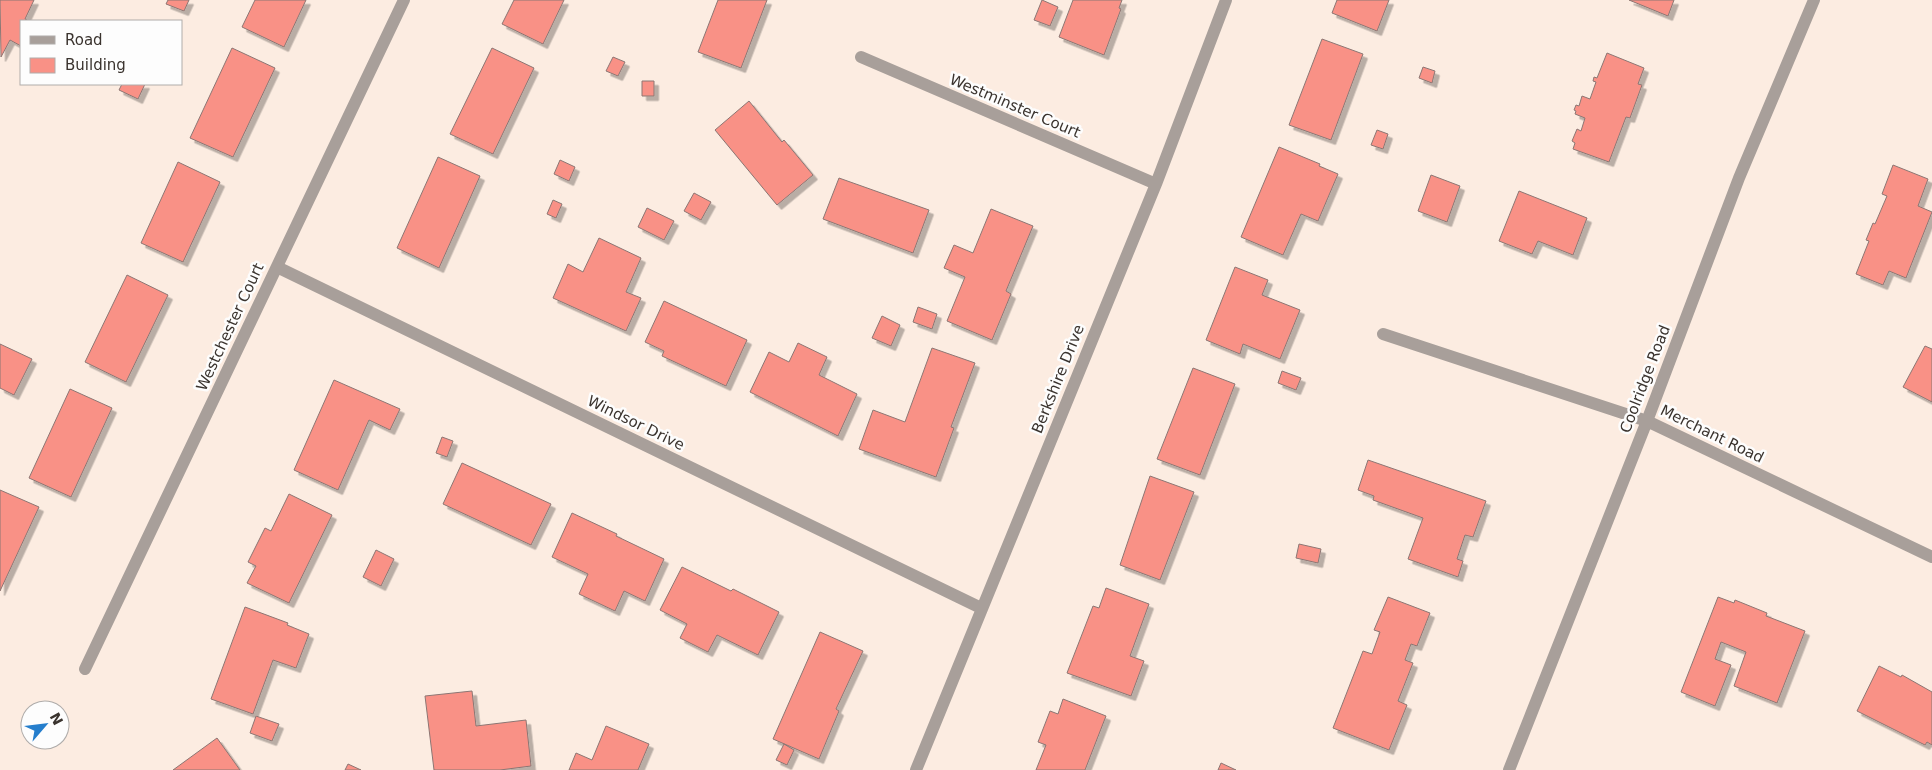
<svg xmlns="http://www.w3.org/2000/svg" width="1932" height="770" viewBox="0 0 1932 770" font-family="'DejaVu Sans',sans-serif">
<defs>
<filter id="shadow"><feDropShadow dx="4.5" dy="4.5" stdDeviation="0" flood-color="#0004"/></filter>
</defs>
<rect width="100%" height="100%" fill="#fcece1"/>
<!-- building -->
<path fill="#f99186" stroke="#8c7673" filter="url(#shadow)" d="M 0,0 L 34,0 L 25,19 L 29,21 L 21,21 L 21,46 L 10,40 L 1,57 Z
M 168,0 L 189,0 L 184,11 L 166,4 Z
M 255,0 L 306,0 L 284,47 L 242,27 Z
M 514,0 L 564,0 L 543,44 L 502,24 Z
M 718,0 L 767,0 L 741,68 L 698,52 Z
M 1042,0 L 1058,7 L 1050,26 L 1034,20 Z
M 1073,0 L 1122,0 L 1119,8 L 1121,9 L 1104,55 L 1059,37 Z
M 1337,0 L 1389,0 L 1377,31 L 1332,13 Z
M 1629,0 L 1674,0 L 1668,16 Z
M 1322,39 L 1363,54 L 1331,140 L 1289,125 Z
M 232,48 L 275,68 L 233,157 L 190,138 Z
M 492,48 L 534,68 L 493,154 L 450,134 Z
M 1607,53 L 1644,68 L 1638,84 L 1642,85 L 1630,118 L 1626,117 L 1609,162 L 1573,149 L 1575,143 L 1572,141 L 1577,129 L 1581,131 L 1585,118 L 1575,114 L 1576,111 L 1574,110 L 1576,105 L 1579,106 L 1582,96 L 1590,99 L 1596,82 L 1593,81 L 1594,77 L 1597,78 Z
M 613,57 L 625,62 L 618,76 L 606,71 Z
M 1423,67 L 1435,71 L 1432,83 L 1419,78 Z
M 642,81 L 654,81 L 654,96 L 642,96 Z
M 122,84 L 145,84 L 138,99 L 119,90 Z
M 749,101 L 782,142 L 784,140 L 813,175 L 777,205 L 715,130 Z
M 1377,130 L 1388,134 L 1383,149 L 1371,145 Z
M 1279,147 L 1320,164 L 1319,166 L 1338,174 L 1318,221 L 1301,214 L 1283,255 L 1241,237 Z
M 438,157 L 480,176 L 439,268 L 397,248 Z
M 560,160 L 575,167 L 569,181 L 554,174 Z
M 178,162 L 220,182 L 183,262 L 141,243 Z
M 1893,165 L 1928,179 L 1918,206 L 1932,212 L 1906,278 L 1889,271 L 1883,285 L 1856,274 L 1869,241 L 1866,240 L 1873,223 L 1875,224 L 1887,196 L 1882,194 Z
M 1431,175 L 1460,186 L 1447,222 L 1418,211 Z
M 839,178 L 929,210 L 913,253 L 823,219 Z
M 1519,191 L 1587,218 L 1573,255 L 1538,241 L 1532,254 L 1499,241 Z
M 694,193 L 711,202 L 701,220 L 684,211 Z
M 553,200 L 562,204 L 556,218 L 547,214 Z
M 647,208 L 674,221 L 664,240 L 638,227 Z
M 991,209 L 1033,226 L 1006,291 L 1011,294 L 992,340 L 947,321 L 965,277 L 944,268 L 954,245 L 973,253 Z
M 599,238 L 641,258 L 626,292 L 641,298 L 626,331 L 553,298 L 568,264 L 583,272 Z
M 1235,267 L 1268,280 L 1262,295 L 1300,310 L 1280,359 L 1243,344 L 1240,354 L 1206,340 Z
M 127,275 L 168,295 L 126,382 L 85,362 Z
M 664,301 L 747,340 L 726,386 L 662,356 L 664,351 L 645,342 Z
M 918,307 L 937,314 L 932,329 L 913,322 Z
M 882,316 L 900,325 L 891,346 L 872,338 Z
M 798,343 L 827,357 L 819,375 L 857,394 L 838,436 L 750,392 L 769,352 L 789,362 Z
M 0,344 L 32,359 L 14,395 L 0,388 Z
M 1925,346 L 1932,349 L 1932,402 L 1903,387 Z
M 932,348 L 975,363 L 951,427 L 954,428 L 936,477 L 859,449 L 873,410 L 905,422 Z
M 1193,368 L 1235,384 L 1200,475 L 1157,459 Z
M 1282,371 L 1301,378 L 1296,390 L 1278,383 Z
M 334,380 L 400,409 L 390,430 L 369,420 L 338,490 L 294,470 Z
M 70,389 L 112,408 L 71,497 L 29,478 Z
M 442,437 L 453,441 L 447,457 L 436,453 Z
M 1368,460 L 1486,501 L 1473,537 L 1465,535 L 1457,559 L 1463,561 L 1458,577 L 1408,559 L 1423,518 L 1373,500 L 1374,496 L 1358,490 Z
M 462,463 L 551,504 L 531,545 L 443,504 Z
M 1150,476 L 1194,492 L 1160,580 L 1120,565 Z
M 0,490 L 39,507 L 0,591 Z
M 289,494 L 332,515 L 289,603 L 247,583 L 256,566 L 248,562 L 265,528 L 271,531 Z
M 572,513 L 617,534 L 616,536 L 664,559 L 645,601 L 624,591 L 615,611 L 579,594 L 588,574 L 552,557 Z
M 1299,544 L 1321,549 L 1318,563 L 1296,558 Z
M 376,550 L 394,559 L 381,586 L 363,577 Z
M 682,567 L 731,591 L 733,589 L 779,612 L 758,655 L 717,635 L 708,652 L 680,638 L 687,624 L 660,610 Z
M 1106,588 L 1149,604 L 1130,656 L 1144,661 L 1131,696 L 1067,673 L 1093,606 L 1099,608 Z
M 1388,597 L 1430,613 L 1417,646 L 1411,644 L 1405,660 L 1413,663 L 1398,701 L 1407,705 L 1389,750 L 1333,728 L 1363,651 L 1372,654 L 1380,632 L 1374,630 Z
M 1718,597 L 1734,603 L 1735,600 L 1767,613 L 1766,616 L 1805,631 L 1777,703 L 1734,686 L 1746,652 L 1721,642 L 1715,659 L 1731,665 L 1715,706 L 1681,692 Z
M 245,607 L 288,623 L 287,625 L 309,634 L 296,668 L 273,660 L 253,714 L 211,699 Z
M 820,632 L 863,651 L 836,709 L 839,711 L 819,759 L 773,739 Z
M 1879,666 L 1901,677 L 1902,675 L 1932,692 L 1932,745 L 1927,742 L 1925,745 L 1857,711 Z
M 472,691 L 476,726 L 526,720 L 531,766 L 500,770 L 434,770 L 425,696 Z
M 1063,699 L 1106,716 L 1085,770 L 1036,770 L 1046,745 L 1038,742 L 1050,711 L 1058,714 Z
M 256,716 L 279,724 L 272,741 L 250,733 Z
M 606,726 L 649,744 L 638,770 L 569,770 L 576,753 L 592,760 Z
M 217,738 L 240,770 L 173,770 Z
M 784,744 L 794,750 L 787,765 L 776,760 Z
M 1221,763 L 1236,770 L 1218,770 Z
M 348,764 L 361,770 L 345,770 Z"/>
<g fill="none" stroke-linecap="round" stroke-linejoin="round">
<!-- street -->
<path stroke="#a89f9a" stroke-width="12" d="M 861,57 L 1156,184
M 277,267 L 981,608
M 1383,334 L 1647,421 L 1932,557
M 85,669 L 404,0
M 916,770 L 1156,184 L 1226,0
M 1509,770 L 1647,421 L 1739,178 L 1814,0"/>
</g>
<g text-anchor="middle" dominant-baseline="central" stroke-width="5" stroke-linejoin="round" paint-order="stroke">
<!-- street labels -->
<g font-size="15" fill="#3a332e" stroke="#fdfdfd">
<text transform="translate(1015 106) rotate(23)">Westminster Court</text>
<text transform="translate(230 327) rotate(-65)">Westchester Court</text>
<text transform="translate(1058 379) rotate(-68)">Berkshire Drive</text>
<text transform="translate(1645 379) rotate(-69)">Coolridge Road</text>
<text transform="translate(636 423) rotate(26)">Windsor Drive</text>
<text transform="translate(1712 434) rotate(26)">Merchant Road</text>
</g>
</g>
<!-- legend -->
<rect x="20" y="20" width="162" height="65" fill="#fdfdfd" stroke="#afacaa"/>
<rect x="30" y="36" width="25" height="8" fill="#a89f9a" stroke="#afacaa"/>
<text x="65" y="45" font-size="15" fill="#3a332e">Road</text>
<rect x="30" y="58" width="25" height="15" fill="#f99186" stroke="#afacaa"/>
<text x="65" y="70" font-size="15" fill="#3a332e">Building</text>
<!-- north arrow -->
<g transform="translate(45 725) rotate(62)"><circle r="24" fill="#fdfdfd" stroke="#afacaa"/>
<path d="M0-4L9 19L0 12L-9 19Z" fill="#257ecc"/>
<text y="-8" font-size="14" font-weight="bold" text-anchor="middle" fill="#3a332e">N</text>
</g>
</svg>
